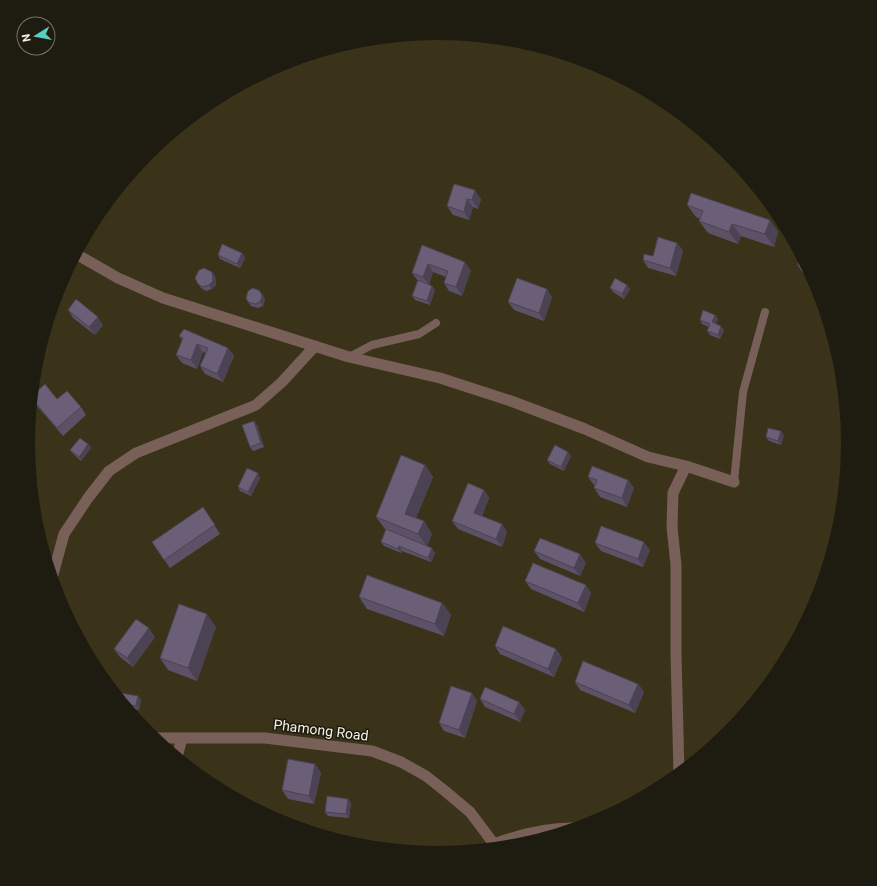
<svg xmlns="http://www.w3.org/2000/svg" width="877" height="886" viewBox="0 0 877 886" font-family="Roboto,sans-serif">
<rect width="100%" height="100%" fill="#3a3319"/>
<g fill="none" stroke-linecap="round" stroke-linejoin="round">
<!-- service -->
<path stroke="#786059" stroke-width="8" d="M 349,357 L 372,345 L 419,334 L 436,323
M 734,482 L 743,392 L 765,312"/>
<!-- minor -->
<path stroke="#786059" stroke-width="11" d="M 76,254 L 118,278 L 163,298 L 349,357 L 440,378 L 511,401 L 585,429 L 648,457 L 686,466 L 734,482
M 52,578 L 64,534 L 88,498 L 109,471 L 136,453 L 256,405 L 282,382 L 315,346
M 154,738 L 265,738 L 372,751 L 401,762 L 426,776 L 445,791 L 470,812 L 497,848
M 177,757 L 182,738
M 679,774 L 676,654 L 676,565 L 672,527 L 673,493 L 686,466
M 494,844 C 521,834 547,827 576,828"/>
</g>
<!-- wall -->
<path fill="#5c5166" d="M 454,184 L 481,199 L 478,209 L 473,207 L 469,220 L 453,215 L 447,206 Z
M 687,205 L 770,220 L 778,232 L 774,247 L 741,236 L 738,244 L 708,233 L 699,221 L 700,219 L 696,217 Z
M 677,243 L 683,251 L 676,276 L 648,268 L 643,260 L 653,256 Z
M 422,245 L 471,270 L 462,296 L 449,291 L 444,283 L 446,277 L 433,272 L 429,285 L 432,286 L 435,290 L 430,305 L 415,300 L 412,296 L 418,281 L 412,273 Z
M 799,251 L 812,275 L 804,274 L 798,266 Z
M 242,253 L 245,258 L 240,268 L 220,259 L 218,255 Z
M 212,272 L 215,276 L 216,285 L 212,289 L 206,291 L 201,288 L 198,284 Z
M 627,285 L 630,289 L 624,299 L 613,292 L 610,288 Z
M 263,295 L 265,300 L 263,306 L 258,308 L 251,306 L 248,302 Z
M 552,297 L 544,321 L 514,310 L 508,302 Z
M 68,310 L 103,325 L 95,335 L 73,318 Z
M 715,315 L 718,319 L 716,324 L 724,330 L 720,339 L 710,335 L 707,331 L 709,327 L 702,324 L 700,320 Z
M 179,336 L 228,348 L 234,356 L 223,382 L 205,374 L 200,366 L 206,353 L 203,352 L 197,369 L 182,363 L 176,355 L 182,340 Z
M 33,395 L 57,399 L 81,407 L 86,415 L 63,436 L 36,405 L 32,400 Z
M 257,425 L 264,447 L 253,451 L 250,447 Z
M 784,435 L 781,445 L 769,441 L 766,437 Z
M 88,444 L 91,448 L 81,461 L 73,454 L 70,450 Z
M 571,456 L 564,471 L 550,464 L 547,460 Z
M 425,465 L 433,477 L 416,518 L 424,521 L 432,534 L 427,546 L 435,553 L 431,562 L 402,551 L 401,553 L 384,546 L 381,542 L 386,530 L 385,529 L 376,517 Z
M 588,477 L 628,480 L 634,488 L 627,507 L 600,497 L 594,488 L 595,486 L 594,485 Z
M 260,478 L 251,496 L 240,491 L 238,487 Z
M 484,490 L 489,498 L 482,516 L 502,524 L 507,532 L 502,547 L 458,529 L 452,521 Z
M 203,507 L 220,534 L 170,568 L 152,542 Z
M 595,543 L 650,550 L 643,567 L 601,551 Z
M 534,551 L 586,563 L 580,576 L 540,559 Z
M 525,581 L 591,593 L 584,612 L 531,589 Z
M 359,597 L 442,603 L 451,615 L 444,636 L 367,609 Z
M 216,627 L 197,681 L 168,670 L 160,658 Z
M 155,637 L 133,667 L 120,657 L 114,649 Z
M 495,646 L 556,649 L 562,658 L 554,677 L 500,654 Z
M 575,682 L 638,684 L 644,692 L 635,713 L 580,690 Z
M 114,692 L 138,696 L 141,700 L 139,710 L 128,708 Z
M 480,699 L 519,702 L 525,710 L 520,722 L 485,707 Z
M 477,701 L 465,738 L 444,731 L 439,723 Z
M 315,764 L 321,773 L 314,804 L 288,799 L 282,790 Z
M 348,799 L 351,803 L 349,818 L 328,816 L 325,812 Z"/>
<!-- shaded-wall -->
<path fill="#4b4253" d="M 475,190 L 481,199 L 478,209 L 472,200 Z
M 467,199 L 473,207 L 469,220 L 464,212 Z
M 770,220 L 778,232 L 774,247 L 765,234 Z
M 732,224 L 741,236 L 738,244 L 729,232 Z
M 677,243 L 683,251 L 676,276 L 670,268 Z
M 242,253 L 245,258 L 240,268 L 237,264 Z
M 465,262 L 471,270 L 462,296 L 456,287 Z
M 428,264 L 433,272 L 429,285 L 423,277 Z
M 212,272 L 215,276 L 216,285 L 212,289 L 209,285 Z
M 627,285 L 630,289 L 624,299 L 622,294 Z
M 432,286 L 435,290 L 430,305 L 427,301 Z
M 547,289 L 552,297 L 544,321 L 539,313 Z
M 260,291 L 263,295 L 265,300 L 263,306 L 260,302 Z
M 715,315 L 718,319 L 715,327 L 712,322 Z
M 98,317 L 103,325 L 95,335 L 89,327 Z
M 721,326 L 724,330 L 720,339 L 718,335 Z
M 197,344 L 203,352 L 197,369 L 191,360 Z
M 228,348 L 234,356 L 223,382 L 217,374 Z
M 254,421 L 257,425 L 264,447 L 261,443 Z
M 781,431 L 784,435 L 781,445 L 778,441 Z
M 88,444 L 91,448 L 81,461 L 79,457 Z
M 568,452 L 571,456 L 564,471 L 561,467 Z
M 425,465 L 433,477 L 413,526 L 405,514 Z
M 258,473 L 260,478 L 251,496 L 248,492 Z
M 628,480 L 634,488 L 627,507 L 622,498 Z
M 484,490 L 489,498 L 480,521 L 474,513 Z
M 424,521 L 432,534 L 427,547 L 418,534 Z
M 502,524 L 507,532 L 502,547 L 496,539 Z
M 644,542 L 650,550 L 643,567 L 638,559 Z
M 399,546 L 402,551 L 401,553 L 398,549 Z
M 432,548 L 435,553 L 431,562 L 428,558 Z
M 580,554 L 586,563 L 580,576 L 574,568 Z
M 586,585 L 591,593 L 584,612 L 578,603 Z
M 442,603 L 451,615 L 444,636 L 435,624 Z
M 207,614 L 216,627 L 197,681 L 188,668 Z
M 149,628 L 155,637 L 133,667 L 127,658 Z
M 556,649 L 562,658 L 554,677 L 548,669 Z
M 638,684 L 644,692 L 635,713 L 629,705 Z
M 472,693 L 477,701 L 465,738 L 459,730 Z
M 138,696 L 141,700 L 139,710 L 136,706 Z
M 519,702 L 525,710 L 520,722 L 514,714 Z
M 315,764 L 321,773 L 314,804 L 309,796 Z
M 348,799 L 351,803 L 349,818 L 346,814 Z"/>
<!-- building -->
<path fill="#6b5e77" stroke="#4b4253" d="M 454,184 L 475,190 L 472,200 L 467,199 L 464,212 L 447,206 Z
M 691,193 L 770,220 L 765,234 L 732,224 L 729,232 L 699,221 L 703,211 L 687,205 Z
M 658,237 L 677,243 L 670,268 L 643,260 L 644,254 L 653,256 Z
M 222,244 L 242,253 L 237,264 L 218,255 Z
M 422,245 L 465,262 L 456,287 L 444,283 L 448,271 L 428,264 L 423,277 L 412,273 Z
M 799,251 L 807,267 L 798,266 Z
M 204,268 L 212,272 L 213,281 L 209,285 L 203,287 L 198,284 L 195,278 L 199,270 Z
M 517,278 L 547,289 L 539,313 L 508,302 Z
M 615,278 L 627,285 L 622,294 L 610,288 Z
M 418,280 L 432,286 L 427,301 L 412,296 Z
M 253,288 L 260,291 L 262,296 L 260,302 L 255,304 L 248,302 L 246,298 L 248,291 Z
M 76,299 L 98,317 L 89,327 L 68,310 Z
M 703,310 L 715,315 L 712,322 L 721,326 L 718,335 L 707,331 L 710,324 L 700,320 Z
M 184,329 L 228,348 L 217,374 L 200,366 L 208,348 L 197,344 L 191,360 L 176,355 L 183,338 L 179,336 Z
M 45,384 L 57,399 L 67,391 L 81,407 L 57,428 L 32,399 L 33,395 Z
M 254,421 L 261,443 L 250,447 L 242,425 Z
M 768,428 L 781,431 L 778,441 L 766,437 Z
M 80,438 L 88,444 L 79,457 L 70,450 Z
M 555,445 L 568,452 L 561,467 L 547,460 Z
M 401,455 L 425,465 L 405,514 L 424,521 L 418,534 L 376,517 Z
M 592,466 L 628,480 L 622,498 L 594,488 L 597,480 L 588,477 Z
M 247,468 L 258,473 L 248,492 L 238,487 Z
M 468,483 L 484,490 L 474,513 L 502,524 L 496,539 L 452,521 Z
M 203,507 L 215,525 L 164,560 L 152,542 Z
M 601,526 L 644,542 L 638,559 L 595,543 Z
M 386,529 L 432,548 L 428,558 L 399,546 L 398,549 L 381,542 Z
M 540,538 L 580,554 L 574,568 L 534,551 Z
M 533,563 L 586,585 L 578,603 L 525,581 Z
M 367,575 L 442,603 L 435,624 L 359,597 Z
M 179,604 L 207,614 L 188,668 L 160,658 Z
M 136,619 L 149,628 L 127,658 L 114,649 Z
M 503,626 L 556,649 L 548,669 L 495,646 Z
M 788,645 L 794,645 L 788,656 Z
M 583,661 L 638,684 L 629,705 L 575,682 Z
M 451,686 L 472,693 L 459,730 L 439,723 Z
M 485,687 L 519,702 L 514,714 L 480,699 Z
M 114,692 L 138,696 L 136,706 L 124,704 Z
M 288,759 L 315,764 L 309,796 L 282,790 Z
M 327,796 L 348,799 L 346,814 L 325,812 Z"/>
<g text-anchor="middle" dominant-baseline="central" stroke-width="3" stroke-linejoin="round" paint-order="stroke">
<!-- street labels -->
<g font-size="14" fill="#f6f2e2" stroke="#1e1b10">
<text transform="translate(321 730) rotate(7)">Phamong Road</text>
</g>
</g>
<!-- crop -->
<path d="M0 0H877V886H0ZM35 443a403 403 0 1 1 806 0a403 403 0 1 1-806 0Z" fill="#1e1b10" fill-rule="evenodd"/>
<!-- north arrow -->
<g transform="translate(36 36) rotate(259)"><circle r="19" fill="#1e1b10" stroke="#747164"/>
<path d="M0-3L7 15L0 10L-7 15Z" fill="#58cec0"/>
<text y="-6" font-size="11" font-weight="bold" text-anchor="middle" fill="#f6f2e2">N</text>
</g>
</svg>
